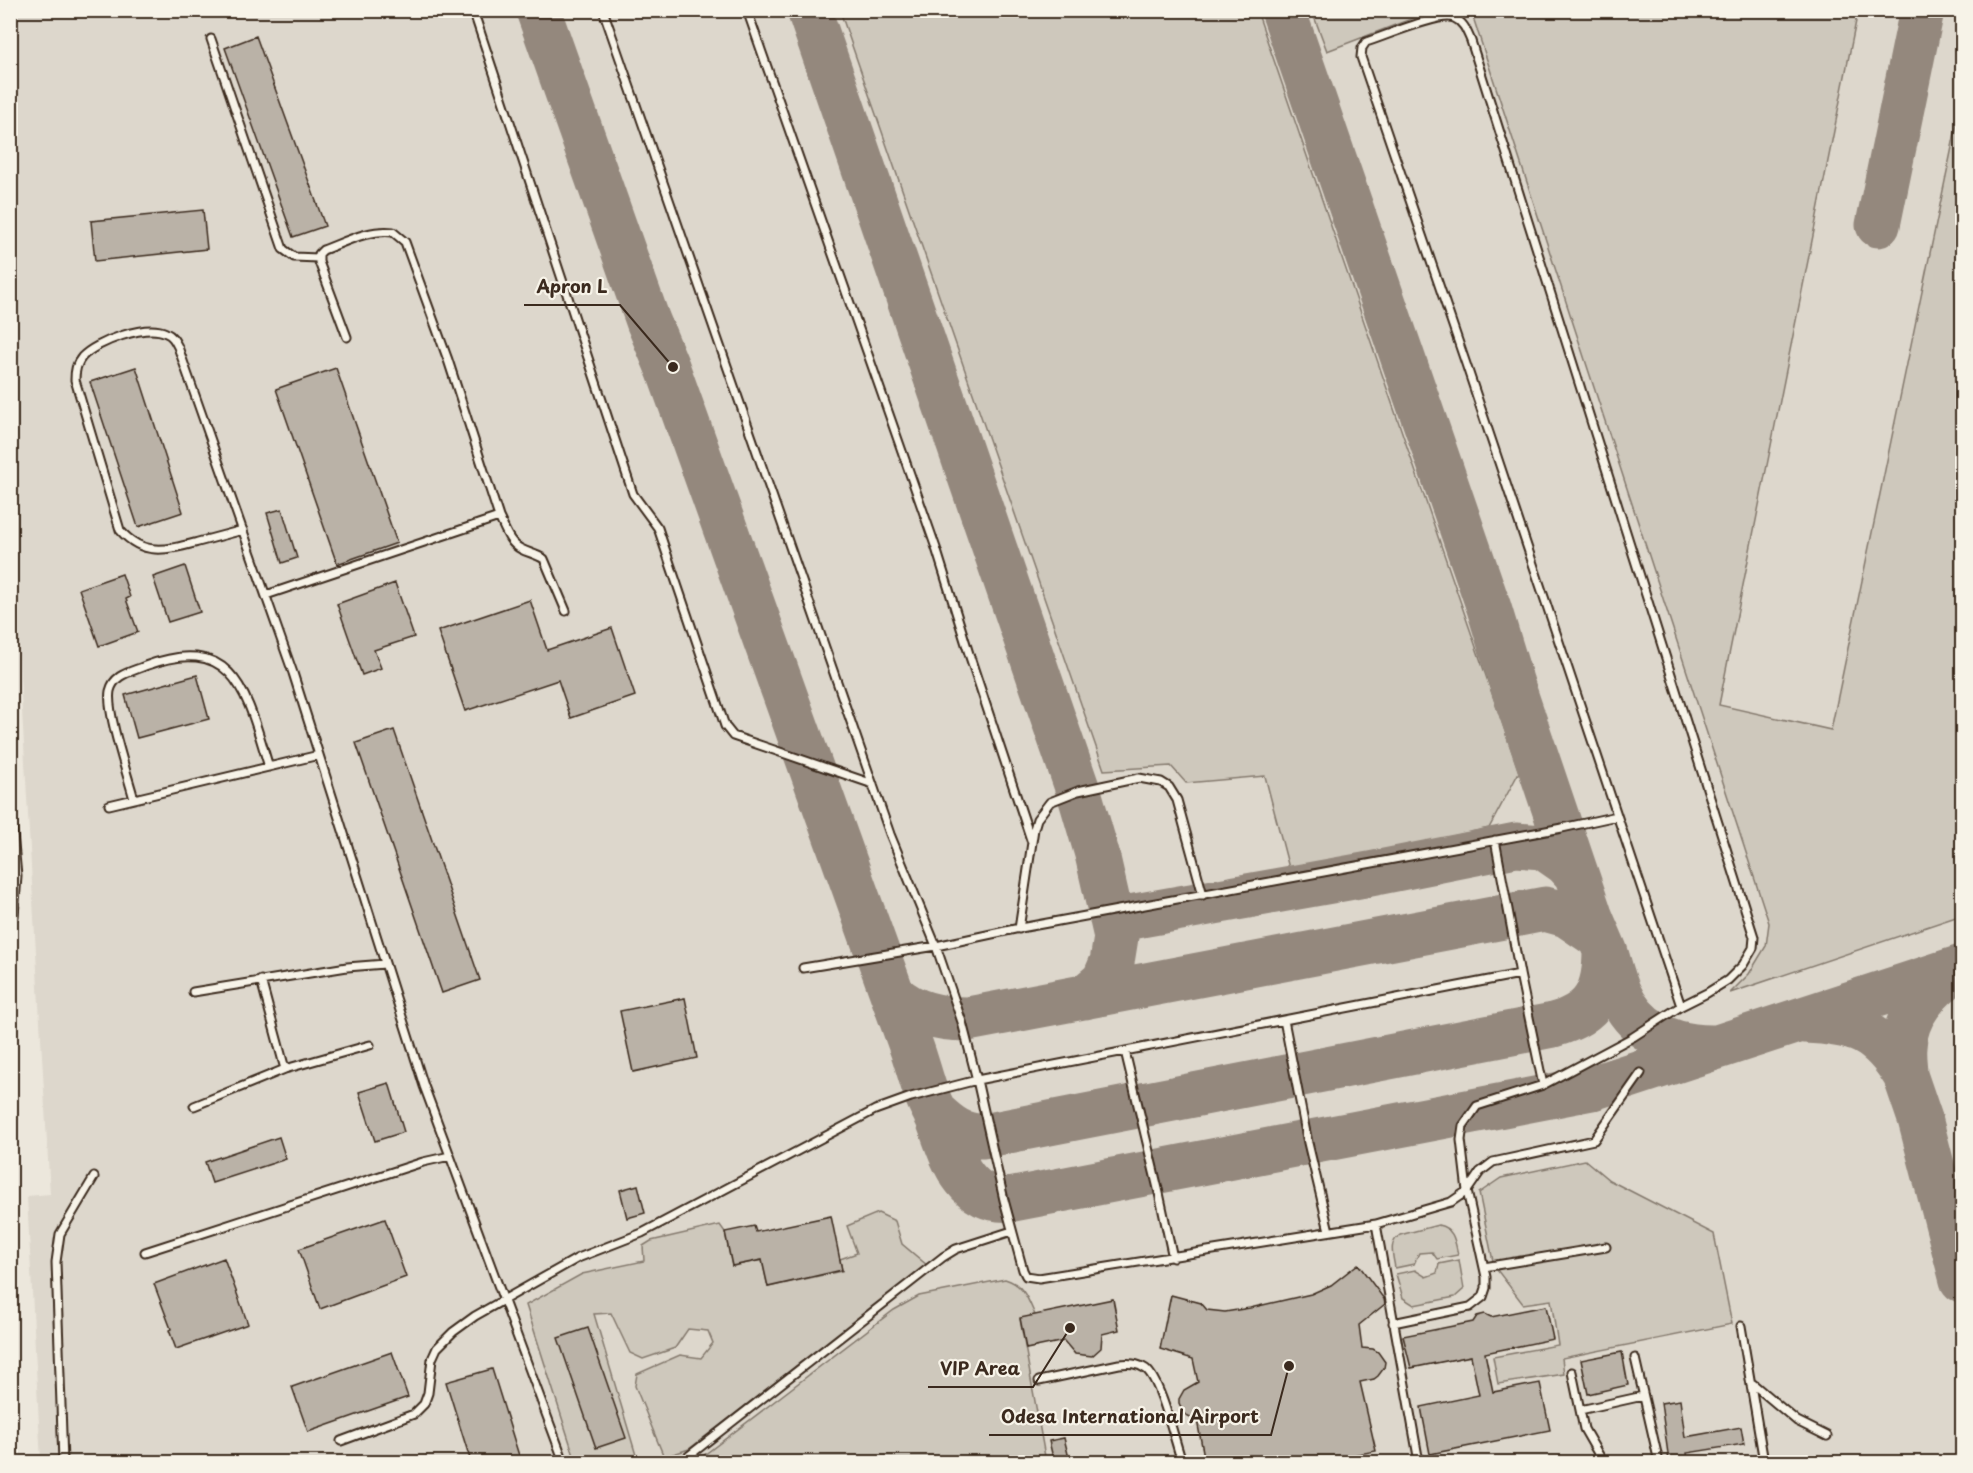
<svg xmlns="http://www.w3.org/2000/svg" width="1973" height="1473" viewBox="0 0 1973 1473" font-family="'Playpen Sans',sans-serif">
<rect width="100%" height="100%" fill="#ece7dc"/>
<filter id="ink" filterUnits="userSpaceOnUse"><feTurbulence type="fractalNoise" baseFrequency=".0167" numOctaves="2"/><feDisplacementMap in="SourceGraphic" scale="12" xChannelSelector="R" yChannelSelector="G"/><feConvolveMatrix kernelMatrix="1 2 1 2 8 2 1 2 1" color-interpolation-filters="sRGB"/></filter>
<g filter="url(#ink)">
<!-- built -->
<path fill="#ddd7cc" d="M 11,10 L 1962,11 L 1962,1462 L 41,1462 L 27,1196 L 50,1194 L 11,521 L 10,73 L 16,72 L 11,61 Z"/>
<!-- green -->
<path fill="#cec8bc" stroke="#84796d" stroke-width="1.5" d="M 840,11 L 1257,11 L 1519,772 L 1489,828 L 1290,872 L 1265,776 L 1186,783 L 1171,766 L 1104,770 Z
M 1312,11 L 1312,10 L 1432,11 L 1327,51 Z
M 1471,11 L 1858,11 L 1719,705 L 1831,730 L 1962,99 L 1962,915 L 1730,993 L 1749,974 L 1766,946 L 1769,923 Z
M 1585,1160 L 1609,1180 L 1714,1234 L 1732,1324 L 1562,1358 L 1564,1374 L 1498,1384 L 1493,1357 L 1558,1345 L 1551,1300 L 1523,1304 L 1494,1266 L 1479,1193 L 1501,1178 Z
M 878,1213 L 895,1221 L 902,1244 L 928,1266 L 689,1449 L 664,1457 L 635,1386 L 637,1374 L 680,1355 L 701,1358 L 713,1343 L 708,1331 L 688,1329 L 675,1348 L 643,1359 L 630,1353 L 611,1313 L 594,1314 L 638,1462 L 576,1462 L 526,1305 L 582,1274 L 644,1261 L 643,1246 L 651,1241 L 720,1225 L 725,1232 L 732,1266 L 762,1260 L 768,1287 L 842,1271 L 840,1259 L 857,1253 L 847,1226 Z
M 1438,1225 C 1454,1228 1455,1241 1458,1255 L 1437,1259 L 1432,1252 L 1419,1253 L 1414,1264 L 1395,1268 C 1393,1255 1388,1243 1400,1235 Z
M 1459,1260 L 1464,1289 L 1455,1297 L 1414,1305 L 1403,1298 L 1396,1274 L 1415,1270 L 1426,1277 L 1437,1273 L 1439,1264 Z
M 1005,1279 C 1023,1284 1028,1299 1035,1315 L 1020,1319 L 1046,1462 L 695,1462 L 894,1310 L 919,1296 Z"/>
<g fill="none" stroke-linecap="round" stroke-linejoin="round">
<!-- taxiway -->
<path stroke="#94887d" stroke-width="45" d="M 538,10 L 648,321 L 668,369 L 912,1049 C 917,1063 921,1079 926,1093 C 929,1102 934,1110 938,1119 C 951,1155 964,1205 1014,1199 L 1592,1088 L 1962,967
M 809,10 L 1081,799 L 1097,854 L 1116,937 L 1112,962 L 1104,981 L 1085,997
M 1283,10 L 1489,608 L 1512,684 L 1590,915 C 1595,928 1601,940 1606,953 C 1610,966 1613,980 1619,993 C 1637,1034 1674,1048 1716,1047
M 1878,225 L 1922,10
M 1113,920 L 1370,874 L 1516,845 L 1543,847 L 1566,863 L 1576,874
M 893,995 C 913,1014 940,1019 968,1019 L 1545,909 L 1567,915 L 1598,936
M 1805,1021 C 1855,1023 1878,1031 1905,1075 C 1905,1066 1903,1056 1904,1047 C 1905,1015 1928,989 1954,972
M 1905,1075 L 1920,1119 L 1962,1280
M 935,1113 C 949,1126 962,1137 983,1136 L 1553,1025 C 1594,1014 1605,992 1605,951"/>
</g>
<!-- building -->
<path fill="#bab2a7" stroke="#3b2a1e" stroke-width="1.5" d="M 256,36 L 325,226 L 293,237 L 225,48 Z
M 203,210 L 207,249 L 95,261 L 91,221 Z
M 136,367 L 183,512 L 138,527 L 90,382 Z
M 336,368 L 397,543 L 337,564 L 276,389 Z
M 282,509 L 297,558 L 282,563 L 267,513 Z
M 185,566 L 200,612 L 168,622 L 153,577 Z
M 122,574 L 130,597 L 126,599 L 138,632 L 99,646 L 79,589 Z
M 395,583 L 414,637 L 374,650 L 381,668 L 362,675 L 337,604 Z
M 530,600 L 547,650 L 612,628 L 635,696 L 571,718 L 558,680 L 465,711 L 438,631 Z
M 197,675 L 209,719 L 137,738 L 125,695 Z
M 394,730 L 480,980 L 442,993 L 356,743 Z
M 685,998 L 697,1058 L 633,1072 L 620,1011 Z
M 389,1083 L 404,1132 L 375,1141 L 359,1092 Z
M 279,1137 L 286,1159 L 212,1183 L 205,1162 Z
M 638,1185 L 645,1213 L 627,1218 L 620,1190 Z
M 831,1216 L 842,1270 L 768,1287 L 762,1260 L 732,1266 L 725,1232 L 754,1226 L 756,1232 Z
M 385,1219 L 406,1277 L 320,1309 L 299,1249 Z
M 224,1258 L 248,1324 L 176,1349 L 169,1330 L 171,1329 L 154,1284 Z
M 1358,1264 L 1384,1299 L 1385,1304 L 1359,1325 L 1362,1348 L 1373,1349 L 1378,1352 L 1385,1362 L 1384,1368 L 1378,1376 L 1374,1379 L 1360,1382 L 1376,1451 L 1314,1462 L 1205,1462 L 1197,1420 L 1184,1414 L 1179,1403 L 1179,1399 L 1184,1390 L 1198,1382 L 1193,1359 L 1160,1349 L 1171,1295 L 1201,1303 L 1207,1310 L 1225,1312 L 1250,1308 L 1311,1294 L 1331,1285 Z
M 1113,1299 L 1119,1330 L 1102,1334 L 1101,1348 L 1092,1356 L 1075,1354 L 1064,1341 L 1026,1349 L 1020,1318 Z
M 1546,1306 L 1553,1339 L 1485,1353 L 1493,1392 L 1540,1383 L 1550,1430 L 1430,1454 L 1421,1407 L 1479,1395 L 1471,1356 L 1411,1368 L 1403,1336 L 1473,1322 L 1477,1316 L 1485,1314 L 1491,1317 Z
M 588,1328 L 626,1438 L 596,1448 L 558,1338 Z
M 392,1352 L 408,1397 L 308,1432 L 292,1387 Z
M 1622,1352 L 1628,1385 L 1588,1394 L 1581,1360 Z
M 492,1369 L 521,1462 L 471,1462 L 446,1382 Z
M 1680,1400 L 1685,1437 L 1741,1427 L 1744,1444 L 1687,1453 L 1688,1459 L 1669,1461 L 1661,1403 Z
M 1064,1438 L 1070,1462 L 1054,1462 L 1049,1441 Z"/>
<g fill="none" stroke-linecap="round" stroke-linejoin="round">
<defs>
<path id="service" d="M 473,10 L 633,494 L 658,528 L 725,726 L 733,736 L 873,784
M 603,10 L 890,834 L 936,946 L 962,1022 L 977,1080 L 1284,1020 L 1308,1143 L 1329,1231
M 747,10 L 936,548 L 970,657 L 1031,840
M 211,39 L 283,249 L 294,257 L 318,258
M 347,337 L 319,262 L 319,254 L 323,250 C 345,242 369,229 393,232 L 405,242 L 448,360 L 499,517 C 505,529 509,543 521,549 C 529,553 536,554 544,559 L 566,611
M 243,530 C 228,534 213,538 198,542 C 167,550 143,557 120,530 L 75,380 C 75,371 76,364 82,357 C 96,342 146,323 166,333 C 173,336 175,341 178,347 L 293,673 L 424,1086 L 564,1462
M 266,595 L 499,517
M 134,799 C 128,776 106,712 110,691 C 114,674 131,672 145,666 C 237,632 247,697 269,767
M 10,802 L 17,876 L 14,916 L 10,920
M 109,805 L 319,755
M 1495,840 L 1520,974
M 1019,929 L 1034,829 L 1037,819 L 1050,802 L 1078,791 L 1139,778 L 1161,782 L 1169,787 L 1177,800 L 1203,895
M 803,968 L 936,946 L 1015,929 L 1562,828 L 1617,816
M 261,980 L 285,1069
M 193,992 L 347,967 L 385,964
M 1284,1020 L 1520,974 L 1543,1085
M 1125,1051 L 1159,1193 L 1173,1258
M 194,1106 L 285,1069 L 370,1045
M 1376,1224 L 1419,1462
M 145,1252 L 423,1162 L 450,1156
M 1484,1267 L 1606,1247
M 1393,1323 L 1470,1307 L 1483,1297 L 1486,1288 L 1486,1277 L 1467,1191 L 1461,1140 L 1463,1126 L 1477,1106 L 1543,1085 L 1633,1037 L 1681,1006 L 1707,993 L 1728,980 L 1743,965 L 1753,948 L 1754,937 L 1471,41 C 1467,32 1464,22 1454,18 C 1440,12 1383,37 1366,42 L 1362,48 L 1361,57 L 1466,364 L 1681,1006
M 1741,1326 L 1764,1462
M 1635,1358 L 1658,1458
M 1572,1372 L 1584,1429 L 1603,1462
M 1039,1381 L 1119,1364 C 1129,1363 1137,1363 1146,1369 C 1161,1381 1175,1442 1182,1462
M 1753,1384 L 1797,1421 L 1827,1436
M 1580,1410 L 1643,1396
M 341,1441 L 414,1414 L 424,1404 L 428,1393 L 432,1359 L 437,1348 L 453,1332 L 475,1316 L 578,1258 L 642,1233 L 875,1110 L 911,1097 L 977,1080 L 1004,1200 L 1023,1270 L 1026,1276 L 1039,1278 L 1376,1224 L 1451,1202 L 1467,1191 L 1480,1172 L 1493,1162 L 1594,1140 L 1641,1073
M 63,1462 L 56,1262 L 60,1234 L 94,1177
M 681,1462 L 943,1257 L 956,1249 L 1012,1231
M 1783,1462 L 1788,1462"/>
</defs>
<!-- service casing -->
<use href="#service" stroke="#3b2a1e" stroke-width="11"/>
<!-- path -->
<path stroke="#3b2a1e" stroke-width="3" stroke-dasharray="1.5 4.5" stroke-linecap="butt" d="M 1364,1462 L 1385,1458 L 1393,1462"/>
<!-- service -->
<use href="#service" stroke="#f7f3e8" stroke-width="7"/>
</g>
</g>
<!-- callouts -->
<path fill="none" stroke="#3b2a1e" stroke-width="2" d="M673 367L620 305H524M1070 1328L1033 1387H928M1289 1366L1271 1435H989"/>
<g fill="#3b2a1e" stroke="#f7f3e8" stroke-width="2">
<circle cx="673" cy="367" r="6"/>
<circle cx="1070" cy="1328" r="6"/>
<circle cx="1289" cy="1366" r="6"/>
</g>
<g font-size="18" text-anchor="middle" font-weight="bold" fill="#3b2a1e" stroke="#f7f3e8" stroke-width="4.5" stroke-linejoin="round" paint-order="stroke">
<text x="572" y="293">Apron L</text>
<text x="980" y="1375">VIP Area</text>
<text x="1130" y="1423">Odesa International Airport</text>
</g>
<!-- margin -->
<rect width="1973" height="1473" fill="none" stroke="#f7f3e8" stroke-width="36"/>
<rect x="18" y="18" width="1937" height="1437" fill="none" stroke="#3b2a1e" stroke-width="2" filter="url(#ink)"/>
</svg>
